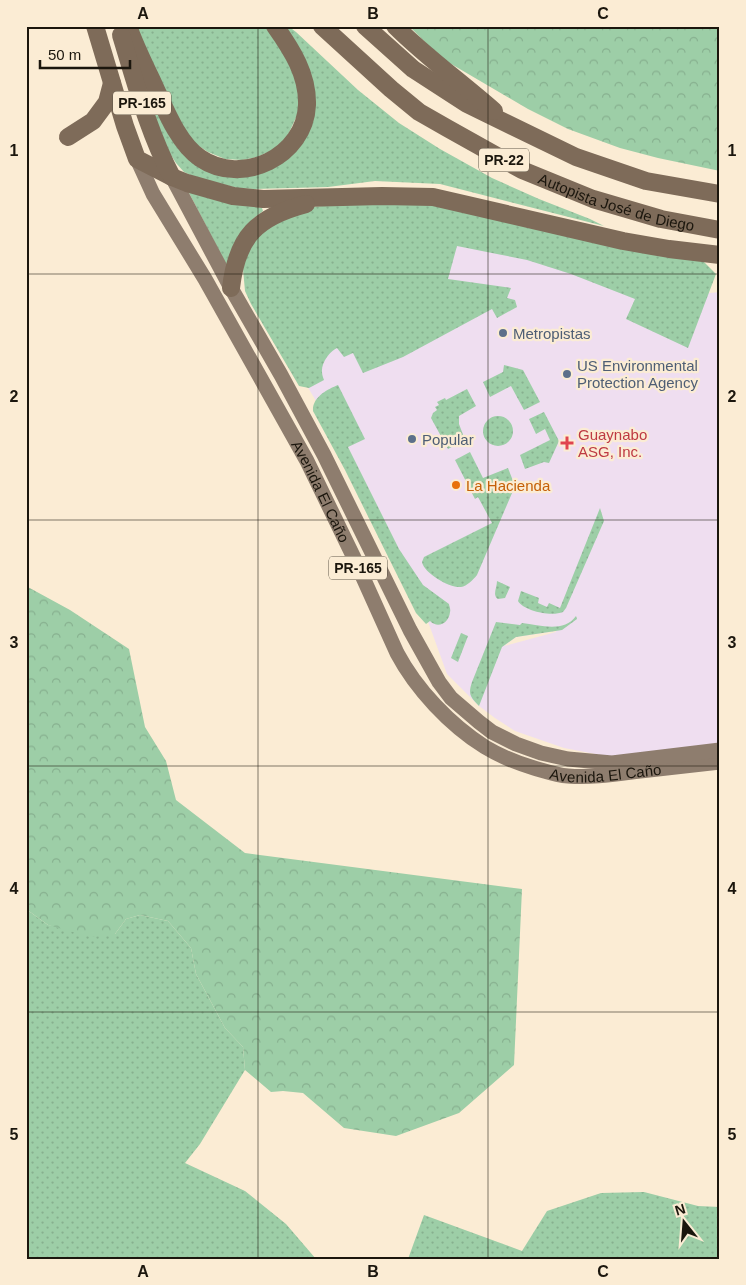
<svg xmlns="http://www.w3.org/2000/svg" width="746" height="1285" viewBox="0 0 746 1285" font-family="Arial,sans-serif">
<defs>
<pattern id="grass-dots" width="8" height="8" patternUnits="userSpaceOnUse" patternTransform="scale(1.25)"><rect width="8" height="8" fill="#9dcea7"/><path d="M2 2h.1M6 6h.1" fill="none" stroke="#87b08f" stroke-width="1.8" stroke-linecap="round"/></pattern>
<pattern id="forest-crowns" width="20" height="18" patternUnits="userSpaceOnUse" patternTransform="scale(1.25)"><rect width="20" height="18" fill="#9dcea7"/><path d="M2 6a3 3 0 1 1 6 0M12 15a3 3 0 1 1 6 0" fill="none" stroke="#87b08f"/></pattern>
</defs>
<rect width="100%" height="100%" fill="#fbecd4"/>
<!-- commercial -->
<path fill="#efdef0" fill-rule="evenodd" d="M 435,220 L 710,293 L 720,292 L 720,744 L 611,757 L 564,748 L 515,731 L 495,718 L 479,706 L 447,674 L 426,616 L 316,401 L 248,287 ZM 556,631 L 556,632 L 504,646 L 516,637 Z"/>
<!-- grass -->
<path fill="url(#grass-dots)" d="M 132,26 L 268,26 L 297,75 L 300,109 L 287,137 L 275,149 L 257,157 L 242,160 L 225,159 L 208,152 L 188,139 Z
M 283,26 L 288,26 L 296,32 L 358,90 L 399,123 L 440,149 L 492,178 L 539,199 L 590,219 L 604,226 L 440,184 L 375,181 L 328,187 L 254,189 L 237,188 L 195,177 L 184,172 L 176,163 L 169,152 L 147,97 L 153,95 L 167,127 L 238,175 L 309,124 Z
M 188,191 L 262,208 L 263,211 L 254,218 L 242,231 L 228,268 Z
M 390,201 L 435,206 L 700,258 L 716,274 L 688,348 L 626,319 L 635,299 L 571,274 L 527,260 L 457,246 L 448,279 L 511,288 L 507,298 L 515,300 L 517,307 L 497,318 L 492,309 L 403,357 L 363,373 L 353,353 L 344,357 L 337,348 C 330,351 321,363 322,372 C 322,375 323,377 324,380 L 309,388 L 299,386 L 251,304 L 245,291 L 243,269 L 245,254 L 254,235 L 309,207 Z
M 504,365 L 523,370 L 540,402 L 524,410 L 511,386 L 490,397 L 483,382 L 503,372 Z
M 338,385 L 365,439 L 348,447 L 399,549 L 423,585 L 449,604 C 449,606 451,609 450,612 C 449,623 438,629 430,621 L 426,624 L 416,613 L 345,470 L 313,411 C 312,397 328,389 338,385 Z
M 467,389 L 476,406 L 459,416 L 459,424 L 465,440 L 448,449 L 431,418 L 433,413 L 437,410 L 435,407 L 439,405 L 437,402 L 445,398 L 446,400 Z
M 544,412 L 559,441 L 549,463 L 544,462 L 525,469 L 520,455 L 550,440 L 545,429 L 536,434 L 529,419 Z
M483 431a15 15 0 1 1 30 0a15 15 0 1 1-30 0Z
M 470,452 L 483,478 L 508,468 L 515,486 L 477,575 C 473,580 467,586 461,587 C 449,588 424,573 422,562 L 424,557 L 492,523 L 478,497 L 475,499 L 455,460 Z
M 600,508 L 604,521 L 566,608 L 563,612 C 551,617 524,611 518,601 L 521,591 L 539,598 L 538,603 L 547,607 L 549,603 L 560,608 Z
M 497,581 L 510,587 L 505,598 L 498,599 C 492,595 497,588 497,581 Z
M 576,616 L 577,619 L 562,630 L 516,637 L 502,647 L 479,706 C 470,697 468,694 472,682 L 496,622 L 520,625 L 522,623 C 540,625 564,633 576,616 Z
M 461,633 L 468,636 L 458,662 L 451,658 Z
M 26,909 L 48,925 L 115,934 L 126,919 L 140,915 L 168,921 L 191,948 L 196,974 L 225,1028 L 243,1047 L 245,1070 L 200,1144 L 185,1163 L 245,1191 L 286,1224 L 316,1259 L 26,1259 Z
M 644,1192 L 698,1206 L 720,1207 L 720,1259 L 408,1259 L 424,1215 L 522,1251 L 547,1211 L 601,1193 Z"/>
<!-- forest -->
<path fill="url(#forest-crowns)" d="M 409,26 L 720,26 L 720,171 L 658,158 L 620,148 L 568,129 L 528,109 L 441,58 Z
M 26,586 L 70,610 L 129,649 L 145,727 L 166,761 L 176,800 L 245,853 L 522,889 L 514,1065 L 459,1113 L 396,1136 L 344,1128 L 303,1093 L 283,1091 L 271,1092 L 245,1070 L 243,1047 L 225,1028 L 196,974 L 191,948 L 168,921 L 140,915 L 126,919 L 115,934 L 91,937 L 48,925 L 26,909 Z"/>
<g fill="none" stroke-linecap="round" stroke-linejoin="round">
<!-- major -->
<g stroke="#8e7d6e" stroke-width="15">
<path id="s1" d="M 137,159 L 153,194 L 205,279 L 307,461 L 356,562 L 397,653 C 416,689 450,725 485,747 C 500,756 517,763 534,768 C 545,771 556,775 568,776 C 592,778 616,774 640,771 C 667,768 693,765 720,762"/>
<path d="M 172,177 L 231,288 L 281,375 L 324,455 L 410,630 L 439,682 L 451,698 L 479,722 L 492,732 L 516,744 L 541,753 L 568,759 L 612,763 L 720,750"/>
</g>
<!-- highway -->
<g stroke="#7e6b59" stroke-width="18">
<path d="M 95,26 L 125,126 L 137,159 L 172,177 L 187,183 L 233,196 L 263,199 L 382,196 L 433,197 L 623,241 L 669,249 L 720,255"/>
<path d="M 128,26 C 135,46 145,66 154,85 C 165,109 178,143 200,158 C 242,187 305,156 307,105 C 308,75 292,50 275,26"/>
<path id="s2" d="M 322,26 L 391,89 L 419,112 L 447,128 L 522,170 L 593,199 L 661,219 L 720,230"/>
<path d="M 365,26 L 413,69 L 467,104 L 576,157 L 646,181 L 720,194"/>
<path d="M 395,26 C 426,57 461,82 494,111"/>
<path d="M 121,35 C 136,84 148,131 172,177"/>
<path d="M 68,137 L 93,121 L 107,102 L 112,83"/>
<path d="M 231,288 C 237,236 257,217 306,204"/>
</g>
</g>
<!-- grid -->
<path fill="none" stroke="#1b160d" stroke-width="1" stroke-opacity="0.55" d="M 258,26 L 258,1259M 488,26 L 488,1259M 26,274 L 720,274M 26,520 L 720,520M 26,766 L 720,766M 26,1012 L 720,1012"/>
<!-- markers -->
<g fill="#5c6f8a" stroke="#fbecd4" stroke-width="2">
<circle cx="503" cy="333" r="5"/>
<circle cx="567" cy="374" r="5"/>
<circle cx="412" cy="439" r="5"/>
</g>
<path fill="#e0444e" stroke="#fbecd4" stroke-width="2" d="M564.5 435.5h5v5h5v5h-5v5h-5v-5h-5v-5h5z"/>
<circle fill="#e8710a" stroke="#fbecd4" stroke-width="2" cx="456" cy="485" r="5"/>
<g text-anchor="middle" dominant-baseline="central" stroke-width="4.5" stroke-linejoin="round" paint-order="stroke">
<!-- shield labels -->
<g fill="#fbecd4" stroke="#5e5649" stroke-width="1">
<rect x="113" y="91.5" width="58" height="23" rx="4"/>
<rect x="479" y="148.5" width="50" height="23" rx="4"/>
<rect x="329" y="556.5" width="58" height="23" rx="4"/>
</g>
<g font-size="14" font-weight="bold" fill="#1b160d">
<text x="142" y="103">PR-165</text>
<text x="504" y="160">PR-22</text>
<text x="358" y="568">PR-165</text>
</g>
<!-- street labels -->
<g font-size="15" fill="#1b160d" stroke="#fbecd4">
<text stroke="none"><textPath href="#s2" startOffset="348">Autopista José de Diego</textPath></text>
<text stroke="none"><textPath href="#s1" startOffset="380">Avenida El Caño</textPath></text>
<text stroke="none"><textPath href="#s1" startOffset="815">Avenida El Caño</textPath></text>
</g>
<!-- service labels -->
<g font-size="15" fill="#4e5e75" stroke="#fbecd4" text-anchor="start">
<text x="513" y="333">Metropistas</text>
<text x="577" y="365">US Environmental<tspan x="577" dy="17">Protection Agency</tspan></text>
<text x="422" y="439">Popular</text>
</g>
<!-- health labels -->
<g font-size="15" fill="#be3a42" stroke="#fbecd4" text-anchor="start">
<text x="578" y="434">Guaynabo<tspan x="578" dy="17">ASG, Inc.</tspan></text>
</g>
<!-- food labels -->
<g font-size="15" fill="#c56008" stroke="#fbecd4" text-anchor="start">
<text x="466" y="485">La Hacienda</text>
</g>
</g>
<!-- border -->
<rect width="746" height="1285" fill="none" stroke="#fbecd4" stroke-width="55"/>
<!-- north arrow -->
<g transform="translate(684 1222) rotate(343)" stroke="#fbecd4" stroke-width="4" paint-order="stroke">
<path d="M0-4L9 19L0 12L-9 19Z" fill="#1b160d"/>
<text y="-8" font-size="14" font-weight="bold" text-anchor="middle" fill="#1b160d">N</text>
</g>
<!-- scale -->
<path d="M40 60v8h90v-8" fill="none" stroke="#1b160d" stroke-width="2.5"/>
<text x="48" y="60" font-size="15" fill="#1b160d" stroke="#fbecd4" stroke-width="4" paint-order="stroke">50 m</text>
<rect x="28" y="28" width="690" height="1230" fill="none" stroke="#1b160d" stroke-width="2"/>
<g font-size="16" text-anchor="middle" font-weight="bold" fill="#1b160d">
<text x="143" y="19">A</text>
<text x="373" y="19">B</text>
<text x="603" y="19">C</text>
<text x="14" y="156">1</text>
<text x="732" y="156">1</text>
<text x="14" y="402">2</text>
<text x="732" y="402">2</text>
<text x="14" y="648">3</text>
<text x="732" y="648">3</text>
<text x="14" y="894">4</text>
<text x="732" y="894">4</text>
<text x="14" y="1140">5</text>
<text x="732" y="1140">5</text>
<text x="143" y="1277">A</text>
<text x="373" y="1277">B</text>
<text x="603" y="1277">C</text>
</g>
</svg>
